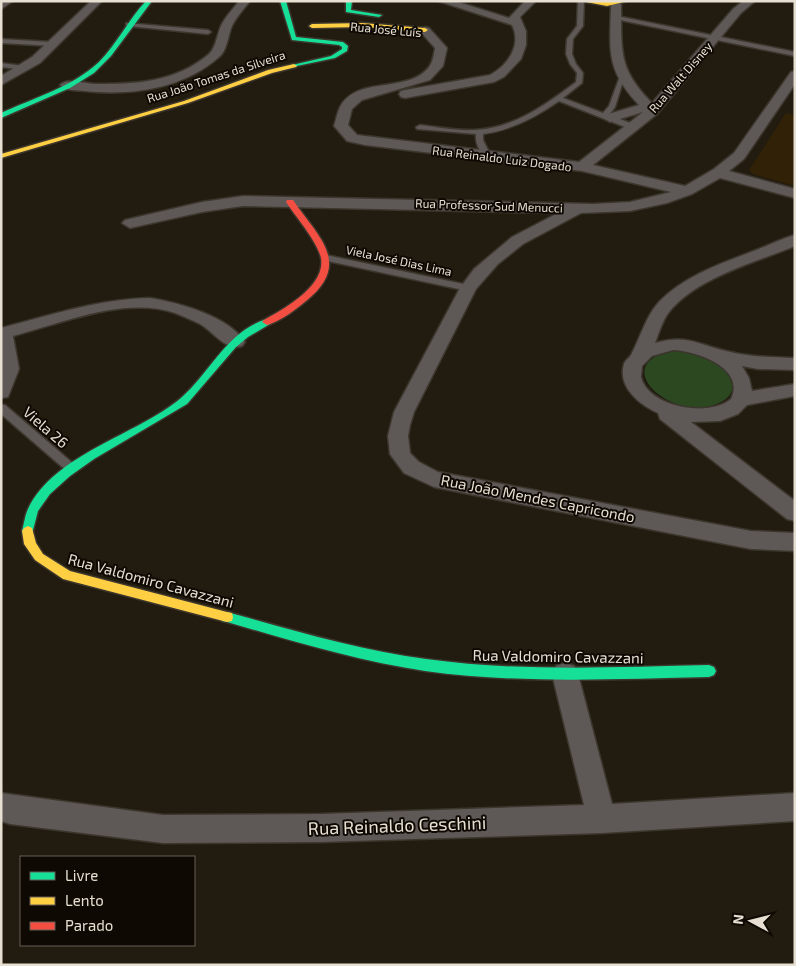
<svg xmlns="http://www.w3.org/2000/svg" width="796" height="966" viewBox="0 0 796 966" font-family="'Exo 2',sans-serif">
<rect width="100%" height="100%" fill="#221c10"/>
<!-- built -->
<path fill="#312106" d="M 786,113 L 795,115 L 795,186 L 752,174 L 749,170 Z"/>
<!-- green -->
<path fill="#2b4821" d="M 674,350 C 684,351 695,351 704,355 C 726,366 750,393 714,405 C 671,421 606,364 674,350 Z"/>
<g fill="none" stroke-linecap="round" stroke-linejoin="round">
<defs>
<path id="lane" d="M 578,1 L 584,1 L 583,26 L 573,39 L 572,54 L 576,64 L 583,73 L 582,83 L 563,98 L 603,113 L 609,106 L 620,76 L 625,75 L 615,107 L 609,115 L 636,125 L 636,129 L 630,129 L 559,101 C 536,117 512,130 483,134 L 483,140 L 490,154 L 486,156 C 479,153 475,142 476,134 L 417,129 L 416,127 L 420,125 C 438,127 456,131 473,130 C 513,129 545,105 576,82 L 577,73 L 570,64 L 566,54 L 567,39 L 577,26 Z
M 617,16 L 795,52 L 795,56 L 615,19 Z
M 126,23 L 208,30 L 211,32 L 208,34 L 128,26 L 126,25 Z
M 1,39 L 52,42 L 55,44 L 52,46 L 1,43 Z
M 1,63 L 24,66 L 27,68 L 24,70 L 1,67 Z
M 326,255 L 468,285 L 472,288 L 468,291 L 323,260 L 322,258 Z
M 1,405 L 5,405 L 76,466 L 78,469 L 76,472 L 68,472 L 1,414 Z"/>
<path id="street" d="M 1,1 L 13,1 L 1,9 Z
M 91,1 L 102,1 L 40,63 L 1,85 L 1,76 L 32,57 Z
M 239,1 L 250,1 C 244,9 236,17 232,26 C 228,35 227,51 219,57 C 183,89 131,96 85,91 C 77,90 65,91 60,85 C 67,77 87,84 97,84 C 138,84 176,82 209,54 C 217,47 217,31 223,22 C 227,15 234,8 239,1 Z
M 438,1 L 455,1 L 509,18 L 525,1 L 536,1 L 520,17 L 526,31 L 526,45 L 521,59 L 504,77 L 494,82 L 405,98 L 401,97 L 399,94 L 401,91 L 405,90 L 490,75 C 508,65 522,45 512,25 Z
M 618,1 L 621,4 C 622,50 617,68 652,103 L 733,9 L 743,1 L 755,1 L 741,13 L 657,114 L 593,165 L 685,186 L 714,169 L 734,153 L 791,72 L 795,71 L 795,84 L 744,159 L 729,171 L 795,189 L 795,198 L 720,178 L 692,194 L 667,203 L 630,211 L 581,213 L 523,244 L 498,264 L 476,289 L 414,412 L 410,425 L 408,436 L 410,453 L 419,462 L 438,472 L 751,531 L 795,533 L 795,551 L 751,549 L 434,487 L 404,473 L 390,454 L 388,436 L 394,412 L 460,288 L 474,269 L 512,237 L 558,213 L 243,206 L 202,212 L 130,228 L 122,223 L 125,220 L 202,202 L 243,196 L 593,204 L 630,202 L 671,192 L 582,171 L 365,145 L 347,141 L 334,126 C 336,120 337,113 340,107 C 357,75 408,94 429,67 C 433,62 434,54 435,48 L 419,30 L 425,27 L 429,28 L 447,48 L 443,66 L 430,80 L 362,100 L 352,109 L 348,125 L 357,135 L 579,162 L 643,112 L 610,122 L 603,118 L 605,115 L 639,105 C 605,69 610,50 611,4 Z
M 795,235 L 795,246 C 756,262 696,278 669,312 C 662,321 659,333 655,343 C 685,334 698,344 726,351 C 749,357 771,357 795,358 L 795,370 L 758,369 L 742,366 L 749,378 L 752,391 L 795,384 L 795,396 L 747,405 L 738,414 L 720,421 L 691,422 L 795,501 L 795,521 L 787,519 L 660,419 L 658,413 C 640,405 617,387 624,364 C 625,360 631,357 632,353 C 641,336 646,316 659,302 C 685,275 725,262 759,249 C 771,244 783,238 795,235 ZM 673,350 C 695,351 746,367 731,399 C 709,418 648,407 641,377 C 641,374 642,369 642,366 L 652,356 Z
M 150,298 C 180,303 228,316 245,342 L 242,346 C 225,351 214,332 200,324 C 192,320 183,316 175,313 C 124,296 63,323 13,336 L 19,369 L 8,397 L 1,398 L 1,328 C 51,315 99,299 150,298 Z
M 565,663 L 574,666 L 578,674 L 612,804 L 795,793 L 795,821 L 602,833 L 321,842 L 163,843 L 10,824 L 1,821 L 1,793 L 163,815 L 321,814 L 584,805 L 552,674 L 556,666 Z"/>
<path id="fast" d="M 146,1 L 152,1 L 111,56 L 94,73 L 70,88 L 1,118 L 1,113 C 34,98 72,87 99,62 C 117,44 128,20 146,1 Z
M 280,1 L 286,1 L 296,37 L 343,42 L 348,46 L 347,51 L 335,58 L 292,67 L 292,65 L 331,56 L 342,49 L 342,47 L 339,45 L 292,40 Z
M 346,1 L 352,1 L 351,10 L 382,15 L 379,17 L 346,12 Z
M 267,319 L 272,322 L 270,324 L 248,337 L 236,347 L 187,404 L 94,459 L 70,476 L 50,494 L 38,511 L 32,534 L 24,534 L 22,531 C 24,524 25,515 28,509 C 54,454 137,435 181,398 C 210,373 227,331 267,319 Z
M 227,612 C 293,630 358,650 426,659 C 519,672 615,667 709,665 L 714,667 L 716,671 L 714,675 L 709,677 C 615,679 519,684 425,671 C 358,661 293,641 227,622 L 222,621 L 221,617 L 222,613 Z"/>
<path id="slow" d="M 581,1 L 628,1 L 607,6 Z
M 362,23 L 425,28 L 428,30 L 425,32 L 362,27 L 312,28 L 309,26 L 312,24 Z
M 294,64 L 297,66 L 296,67 L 272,73 L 188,103 L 1,158 L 1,154 L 184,101 L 268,70 Z
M 28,526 L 32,528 L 36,543 L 43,554 L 70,571 L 227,612 L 232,613 L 233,617 L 232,621 L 227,622 L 63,579 L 35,560 L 24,544 L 22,531 L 24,528 Z"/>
<path id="jam" d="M 287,200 L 293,200 C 318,237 353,263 306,301 C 295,310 281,321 267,325 L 262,322 L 264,320 C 284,309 326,286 321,258 C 317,241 296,217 286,202 Z"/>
</defs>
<!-- lane casing -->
<use href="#lane" stroke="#3c362d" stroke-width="3"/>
<!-- street casing -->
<use href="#street" stroke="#3c362d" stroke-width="3"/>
<!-- fast casing -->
<use href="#fast" stroke="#3c362d" stroke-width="3"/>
<!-- slow casing -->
<use href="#slow" stroke="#3c362d" stroke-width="3"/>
<!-- jam casing -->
<use href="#jam" stroke="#3c362d" stroke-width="3"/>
<!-- lane -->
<use href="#lane" fill="#5e5857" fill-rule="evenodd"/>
<!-- street -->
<use href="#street" fill="#5e5857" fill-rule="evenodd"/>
<!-- fast -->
<use href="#fast" fill="#16e098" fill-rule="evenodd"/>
<!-- slow -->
<use href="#slow" fill="#ffcf43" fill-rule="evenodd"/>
<!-- jam -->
<use href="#jam" fill="#f24e42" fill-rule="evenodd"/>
</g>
<g text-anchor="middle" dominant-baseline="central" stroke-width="4" stroke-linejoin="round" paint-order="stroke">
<!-- far-street labels -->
<g font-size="12" fill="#e7dfd2" stroke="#0e0903">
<text transform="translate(386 29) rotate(5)">Rua José Luís</text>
<text transform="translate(216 76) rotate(-18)">Rua João Tomas da Silveira</text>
<text transform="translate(680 77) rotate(-49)">Rua Walt Disney</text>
<text transform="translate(502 158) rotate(7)">Rua Reinaldo Luiz Dogado</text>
<text transform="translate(489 205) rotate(2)">Rua Professor Sud Menucci</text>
<text transform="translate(399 260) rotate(12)">Viela José Dias Lima</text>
</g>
<!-- street labels -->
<g font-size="15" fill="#e7dfd2" stroke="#0e0903">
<text transform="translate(46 427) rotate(41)">Viela 26</text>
<text transform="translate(538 498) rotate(11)">Rua João Mendes Capricondo</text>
<text transform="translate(151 580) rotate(15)">Rua Valdomiro Cavazzani</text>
<text transform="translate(558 656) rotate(1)">Rua Valdomiro Cavazzani</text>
</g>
<!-- near-street labels -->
<g font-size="18" fill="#e7dfd2" stroke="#0e0903">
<text transform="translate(397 825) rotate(-2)">Rua Reinaldo Ceschini</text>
</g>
</g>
<!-- border -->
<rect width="796" height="966" fill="none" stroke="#e7dfd2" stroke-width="5"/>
<!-- legend -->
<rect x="20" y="856" width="175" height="90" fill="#0e0903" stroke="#655f56"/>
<rect x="30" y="872" width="25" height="8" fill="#16e098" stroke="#655f56"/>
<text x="65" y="881" font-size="15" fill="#e7dfd2">Livre</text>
<rect x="30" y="897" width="25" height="8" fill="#ffcf43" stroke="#655f56"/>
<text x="65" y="906" font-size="15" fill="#e7dfd2">Lento</text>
<rect x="30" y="922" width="25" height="8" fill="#f24e42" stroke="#655f56"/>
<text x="65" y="931" font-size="15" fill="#e7dfd2">Parado</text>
<!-- north arrow -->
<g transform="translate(751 921) rotate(277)" stroke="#0e0903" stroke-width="4" paint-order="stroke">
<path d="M0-4L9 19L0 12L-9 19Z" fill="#e7dfd2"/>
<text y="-8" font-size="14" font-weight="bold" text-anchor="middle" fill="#e7dfd2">N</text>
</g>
</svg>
